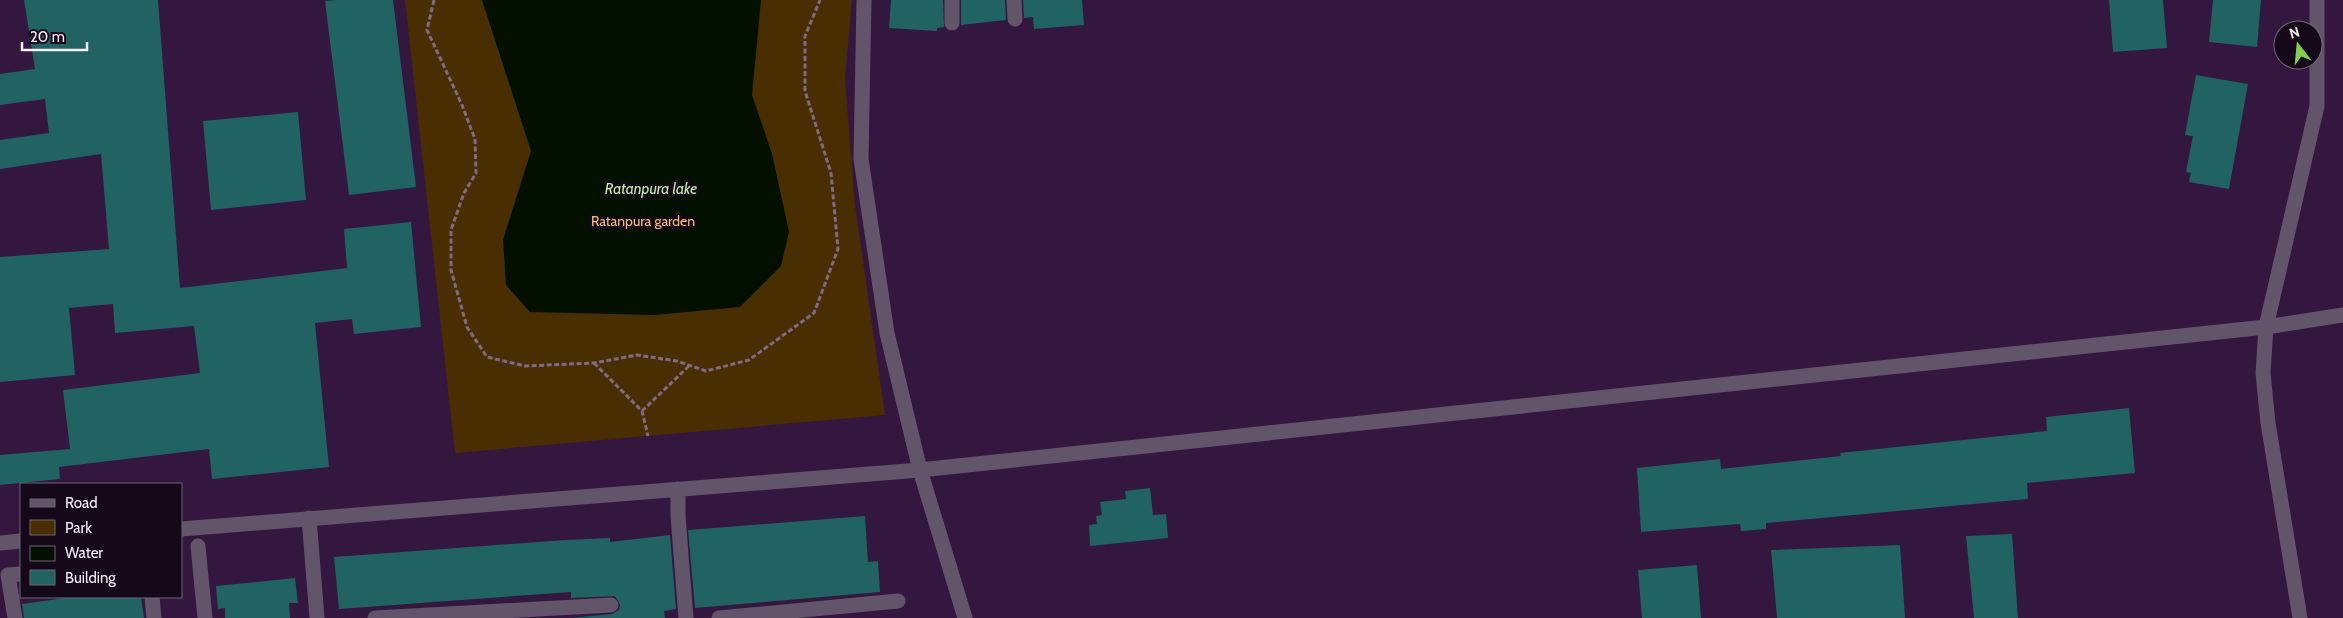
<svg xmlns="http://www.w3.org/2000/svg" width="2343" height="618" viewBox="0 0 2343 618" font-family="Cabin,sans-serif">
<rect width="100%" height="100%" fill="#33173e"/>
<!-- green -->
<path fill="#482e01" d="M 405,0 L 852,0 L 845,78 L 855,205 L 885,415 L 455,453 Z"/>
<!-- water -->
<path fill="#031000" d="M 482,0 L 761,0 L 752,95 L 772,154 L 789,232 L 781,266 L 740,307 L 655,315 L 530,312 L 506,285 L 503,240 L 531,151 Z"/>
<!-- building -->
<path fill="#216262" d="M 24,0 L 158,0 L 180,288 L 347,268 L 344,229 L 411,222 L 421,327 L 354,334 L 352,319 L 315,323 L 329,467 L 212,479 L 209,449 L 59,467 L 60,479 L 0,485 L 0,455 L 70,449 L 63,390 L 200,373 L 194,326 L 115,333 L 113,304 L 69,308 L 75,375 L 0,382 L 0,257 L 109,249 L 101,154 L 0,169 L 0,140 L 49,133 L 45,99 L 0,105 L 0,74 L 35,69 Z
M 336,0 L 393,0 L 416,187 L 349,195 L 325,1 Z
M 891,0 L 943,0 L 944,27 L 937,28 L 937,31 L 889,28 Z
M 961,0 L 1005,0 L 1006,20 L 961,25 Z
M 1023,0 L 1082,0 L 1084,25 L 1034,29 L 1033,17 L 1024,18 Z
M 2109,0 L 2163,0 L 2167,48 L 2113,52 Z
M 2213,0 L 2261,0 L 2257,47 L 2209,42 Z
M 2196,75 L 2248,84 L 2229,189 L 2189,182 L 2191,173 L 2186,172 L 2193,136 L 2185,135 Z
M 298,112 L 306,200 L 211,210 L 203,121 Z
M 2129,408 L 2135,473 L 2027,483 L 2028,499 L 1766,523 L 1766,529 L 1741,531 L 1740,524 L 1641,532 L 1637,468 L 1720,459 L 1721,469 L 1841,456 L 1840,453 L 2047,431 L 2046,417 Z
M 1150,488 L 1153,515 L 1166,514 L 1168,538 L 1090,546 L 1089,525 L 1097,524 L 1096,516 L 1102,515 L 1100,502 L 1126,499 L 1125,491 Z
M 865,516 L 868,562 L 878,561 L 880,592 L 695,608 L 688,530 Z
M 2012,534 L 2018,618 L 1974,618 L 1966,536 Z
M 670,535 L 676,609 L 664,611 L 665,618 L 572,618 L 612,614 L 619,610 L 620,605 L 615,596 L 571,598 L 571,592 L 339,609 L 334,557 L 565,540 L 610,538 L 610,542 Z
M 1900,545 L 1905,618 L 1777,618 L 1771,550 Z
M 1697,565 L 1701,618 L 1642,618 L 1638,570 Z
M 295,578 L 298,603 L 289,603 L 290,618 L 225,618 L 225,608 L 218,609 L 216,586 Z
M 72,597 L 141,597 L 144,618 L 24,618 L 22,604 Z"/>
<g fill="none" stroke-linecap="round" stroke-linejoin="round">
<!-- path -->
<path stroke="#7f6a88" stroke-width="3" stroke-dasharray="5 2.5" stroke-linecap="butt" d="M 434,0 L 427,30 L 462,105 L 475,139 L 476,173 L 464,193 L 451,230 L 451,270 L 467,327 L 487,357 L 525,366 L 594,363 L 637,355 L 677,361 L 706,371 L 749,360 L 814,313 L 838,249 L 831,173 L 805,91 L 805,36 L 820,0
M 594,363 L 642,411 L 648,436
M 642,411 L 690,365"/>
<!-- minor -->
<path stroke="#625569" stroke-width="15" d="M 864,0 L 861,159 L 887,333 L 920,470 L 965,618
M 1014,0 L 1015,19
M 952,23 L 952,0
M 678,489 L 678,516 L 686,618
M 309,518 L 317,618
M 181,529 L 920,470 L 2266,327 L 2343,315
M 0,543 L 21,541
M 198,546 L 205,618
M 152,597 L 154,618
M 15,618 L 8,575 L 21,574
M 375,618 L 611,605
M 719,618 L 898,601
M 2300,618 L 2268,423 L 2263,373 L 2266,327 L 2317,106 L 2317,0"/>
</g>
<g text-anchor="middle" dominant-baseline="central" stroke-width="5" stroke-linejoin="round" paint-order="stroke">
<!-- park labels -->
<g font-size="14" fill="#f5c075" stroke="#140819">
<text x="643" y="221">Ratanpura garden</text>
</g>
<!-- water labels -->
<g font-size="15" font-style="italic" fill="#c0f1a6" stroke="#140819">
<text x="651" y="189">Ratanpura lake</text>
</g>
</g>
<!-- legend -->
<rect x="20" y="483" width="162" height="115" fill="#140819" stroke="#6f6474"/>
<rect x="30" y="499" width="25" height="8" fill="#625569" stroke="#6f6474"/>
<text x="65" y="508" font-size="15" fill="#f8edfd">Road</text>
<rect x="30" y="520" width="25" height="15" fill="#482e01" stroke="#6f6474"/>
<text x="65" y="533" font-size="15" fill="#f8edfd">Park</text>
<rect x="30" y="546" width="25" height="15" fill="#031000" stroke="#6f6474"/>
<text x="65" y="558" font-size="15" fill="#f8edfd">Water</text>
<rect x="30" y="570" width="25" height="15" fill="#216262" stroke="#6f6474"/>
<text x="65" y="583" font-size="15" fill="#f8edfd">Building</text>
<!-- north arrow -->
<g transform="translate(2298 45) rotate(344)"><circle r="24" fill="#140819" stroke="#6f6474"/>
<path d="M0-4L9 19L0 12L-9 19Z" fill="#82d050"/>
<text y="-8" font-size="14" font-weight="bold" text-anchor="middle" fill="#f8edfd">N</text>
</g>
<!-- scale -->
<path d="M22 42v8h65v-8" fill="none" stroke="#f8edfd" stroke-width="2.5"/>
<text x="30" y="42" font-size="15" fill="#f8edfd" stroke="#140819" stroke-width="4" paint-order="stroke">20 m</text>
</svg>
